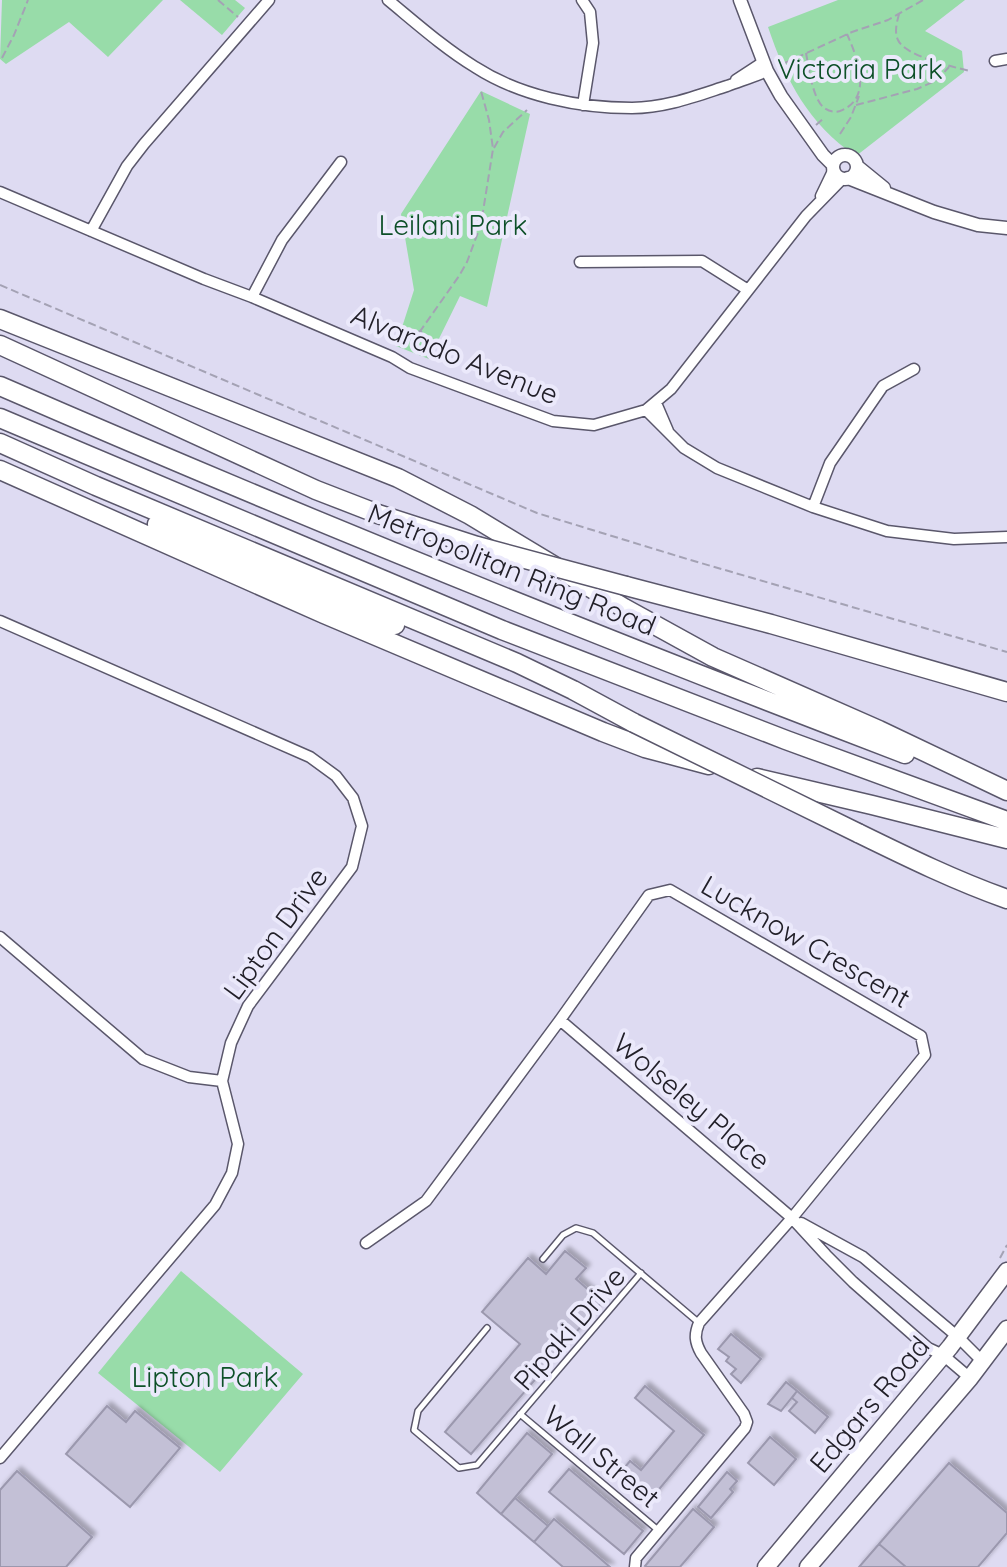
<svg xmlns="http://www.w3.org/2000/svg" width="1007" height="1567" viewBox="0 0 1007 1567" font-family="Quicksand,sans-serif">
<defs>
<filter id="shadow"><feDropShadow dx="4" dy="-4" stdDeviation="2" flood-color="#0004"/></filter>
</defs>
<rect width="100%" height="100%" fill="#dedbf2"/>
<!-- green -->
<path fill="#98dca9" d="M 2,0 L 163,0 L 108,57 L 69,22 L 6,64 L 0,59 Z
M 180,0 L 235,0 L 245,8 L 222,35 Z
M 838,0 L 965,0 L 925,31 L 962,51 L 964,72 L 856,156 C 808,124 786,80 768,27 Z
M 481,91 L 530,114 L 487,307 L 460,296 L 429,359 L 396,346 L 414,290 L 401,214 Z
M 181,1271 L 303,1374 L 220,1472 L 98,1373 Z"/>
<!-- building -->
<path fill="#c3c0d6" stroke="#9b98ae" stroke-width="2" filter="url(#shadow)" d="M 565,1251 L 586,1268 L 576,1279 L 602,1302 L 471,1454 L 445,1432 L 520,1344 L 482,1312 L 528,1258 L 546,1274 Z
M 731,1334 L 761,1359 L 741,1383 L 731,1374 L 736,1369 L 726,1361 L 729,1357 L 718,1349 Z
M 786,1382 L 797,1391 L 781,1411 L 768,1404 Z
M 645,1386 L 704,1435 L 651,1499 L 620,1473 L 630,1461 L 641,1470 L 674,1431 L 635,1398 Z
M 797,1391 L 828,1417 L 815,1433 L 789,1411 L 797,1402 L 792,1398 Z
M 107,1406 L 126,1422 L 135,1411 L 180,1448 L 130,1507 L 66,1454 Z
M 527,1433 L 552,1454 L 501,1514 L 477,1493 Z
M 770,1437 L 796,1459 L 774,1485 L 748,1463 Z
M 949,1463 L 1007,1513 L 1007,1533 L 978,1567 L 906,1567 L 879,1544 Z
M 569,1469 L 643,1531 L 624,1554 L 549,1492 Z
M 17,1471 L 92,1537 L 66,1567 L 0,1567 L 0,1490 Z
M 727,1472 L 737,1481 L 730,1489 L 733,1492 L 711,1518 L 698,1507 Z
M 515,1498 L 548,1526 L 534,1542 L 501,1514 Z
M 693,1509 L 714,1527 L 680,1567 L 647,1567 L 645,1566 Z
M 554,1519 L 610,1567 L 563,1567 L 534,1542 Z
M 879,1544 L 906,1567 L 859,1567 Z"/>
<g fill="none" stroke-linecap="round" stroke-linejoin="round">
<defs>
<path id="service" d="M 543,1259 L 563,1235 L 576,1228 L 593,1233 L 698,1322
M 487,1328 L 418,1411 L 414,1430 L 459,1468 L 477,1465 L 641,1273
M 520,1414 L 658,1530"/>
<path id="minor" d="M 388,0 C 416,23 444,48 475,67 C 520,96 579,108 632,108 C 665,108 696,96 727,86 C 740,81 753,77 767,71
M 582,0 L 590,12 L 593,43 L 583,105
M 995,61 L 1007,59
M 736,80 L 762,63
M 0,192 L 204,279 L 252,297 L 392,357 L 410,368 L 553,421 L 594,425 L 646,410 L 671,389 L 806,216 L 843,178
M 821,196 L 834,169
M 91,231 L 127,166 L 144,144 L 269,0
M 580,262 L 702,261 L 748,290
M 252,297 L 282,240 L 341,162
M 656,403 L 668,431
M 646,410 L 684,448 L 717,468 L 813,507 L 887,531 L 954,539 L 1007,537
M 813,507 L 830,463 L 883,386 L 914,369
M 0,621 L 310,757 L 336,776 L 353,798 L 362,826 L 352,867 L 248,1006 L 231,1043 L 222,1081 L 238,1144 L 232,1173 L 215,1205 L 0,1458
M 0,937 L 143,1059 L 189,1077 L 222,1081
M 560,1020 L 792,1218 L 826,1255 L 853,1282 L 928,1348 L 943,1355 L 970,1378
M 801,1223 L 863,1257 L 958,1337 L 983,1362
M 366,1243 L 426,1201 L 560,1020 L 649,895 L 670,890 L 921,1036 L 925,1055 L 792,1218 L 699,1323 C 694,1335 695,1342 701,1353 L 744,1414 L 747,1422 L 745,1428 L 636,1558 L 635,1567"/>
<path id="tertiary" d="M 740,0 L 767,71 L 781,96 L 823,155 L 833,165
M833 167a12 12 0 1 1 24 0a12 12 0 1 1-24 0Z
M 857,166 L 884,188
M 848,178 L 934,212 L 978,225 L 1007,228"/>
<path id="primary" d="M 766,1567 L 950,1347 L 1007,1271
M 808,1567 L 970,1378 L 1007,1329"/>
<path id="motorway" d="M 0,319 L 398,478 L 470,515 L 624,608 L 713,657 L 879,730 L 1007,791
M 0,345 L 316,490 L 378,514 L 477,546
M 0,386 C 299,516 601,638 905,754
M 0,418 L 502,630 L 786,740 L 1007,821
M 0,443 L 96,486 L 517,663 L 573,690 L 634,723
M 0,470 L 324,614 L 603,732 L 645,748 L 709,765
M 157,524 L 395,625
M 626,586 L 771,624 L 1007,692
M 757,778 L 872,805 L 1007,839
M 858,833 C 907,857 956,881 1007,899"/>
</defs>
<!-- service casing -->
<use href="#service" stroke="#5a576b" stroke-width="8"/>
<!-- minor casing -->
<use href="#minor" stroke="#5a576b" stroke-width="13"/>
<!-- tertiary casing -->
<use href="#tertiary" stroke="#5a576b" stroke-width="15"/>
<!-- primary casing -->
<use href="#primary" stroke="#5a576b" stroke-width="19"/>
<!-- motorway casing -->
<use href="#motorway" stroke="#5a576b" stroke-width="21"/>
<!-- path -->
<path stroke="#a4a2b4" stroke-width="2" stroke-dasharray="8 4" stroke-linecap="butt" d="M 218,0 L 238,17
M 899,14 C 897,22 894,32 898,40 C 905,56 953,67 970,71
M 806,53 C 809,68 812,96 823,107 C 828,111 834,113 840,111 C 874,98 857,57 847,34
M 2,58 L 14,35 L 28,0
M 785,63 L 852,32 L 888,20 L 923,0
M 856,105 L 917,89 L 937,80 L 949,67
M 816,125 L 824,118
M 840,134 L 851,117 L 859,96
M 494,148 L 503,132 L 527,110
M 0,285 L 537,513 L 687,559 L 1007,652
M 421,331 L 427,346 L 428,358
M 400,347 L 421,330 L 459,276 L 467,262 L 481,224 L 493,149 L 489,120 L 481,91
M 1000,1258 L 1007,1245"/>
<!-- service -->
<use href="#service" stroke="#fff" stroke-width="5"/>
<!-- minor -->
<use href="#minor" stroke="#fff" stroke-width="10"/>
<!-- tertiary -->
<use href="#tertiary" stroke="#fff" stroke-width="12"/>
<!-- primary -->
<use href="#primary" stroke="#fff" stroke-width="16"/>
<!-- motorway -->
<use href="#motorway" stroke="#fff" stroke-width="18"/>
<defs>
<path id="motorway-bridge" d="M 477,546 L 626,586
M 634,723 L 858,833"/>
</defs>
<!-- motorway-bridge casing -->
<use href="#motorway-bridge" stroke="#5a576b" stroke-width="21" stroke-linecap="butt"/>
<!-- motorway-bridge -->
<use href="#motorway-bridge" stroke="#fff" stroke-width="18"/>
</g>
<g text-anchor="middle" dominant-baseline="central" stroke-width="8" stroke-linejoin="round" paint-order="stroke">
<!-- park labels -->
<g font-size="28" fill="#0d5028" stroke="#ebe9fb">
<text x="860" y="68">Victoria Park</text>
<text x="453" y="224">Leilani Park</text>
<text x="205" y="1376">Lipton Park</text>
</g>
<!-- street labels -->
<g font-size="28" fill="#222029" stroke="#ebe9fb">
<text transform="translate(455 354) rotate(22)">Alvarado Avenue</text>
<text transform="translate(512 569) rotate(22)">Metropolitan Ring Road</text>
<text transform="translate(275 933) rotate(-54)">Lipton Drive</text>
<text transform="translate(806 941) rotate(30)">Lucknow Crescent</text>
<text transform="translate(692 1101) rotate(40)">Wolseley Place</text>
<text transform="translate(569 1328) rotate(-49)">Pipaki Drive</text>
<text transform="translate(869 1404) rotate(-50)">Edgars Road</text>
<text transform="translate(602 1456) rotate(40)">Wall Street</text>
</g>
</g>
</svg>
